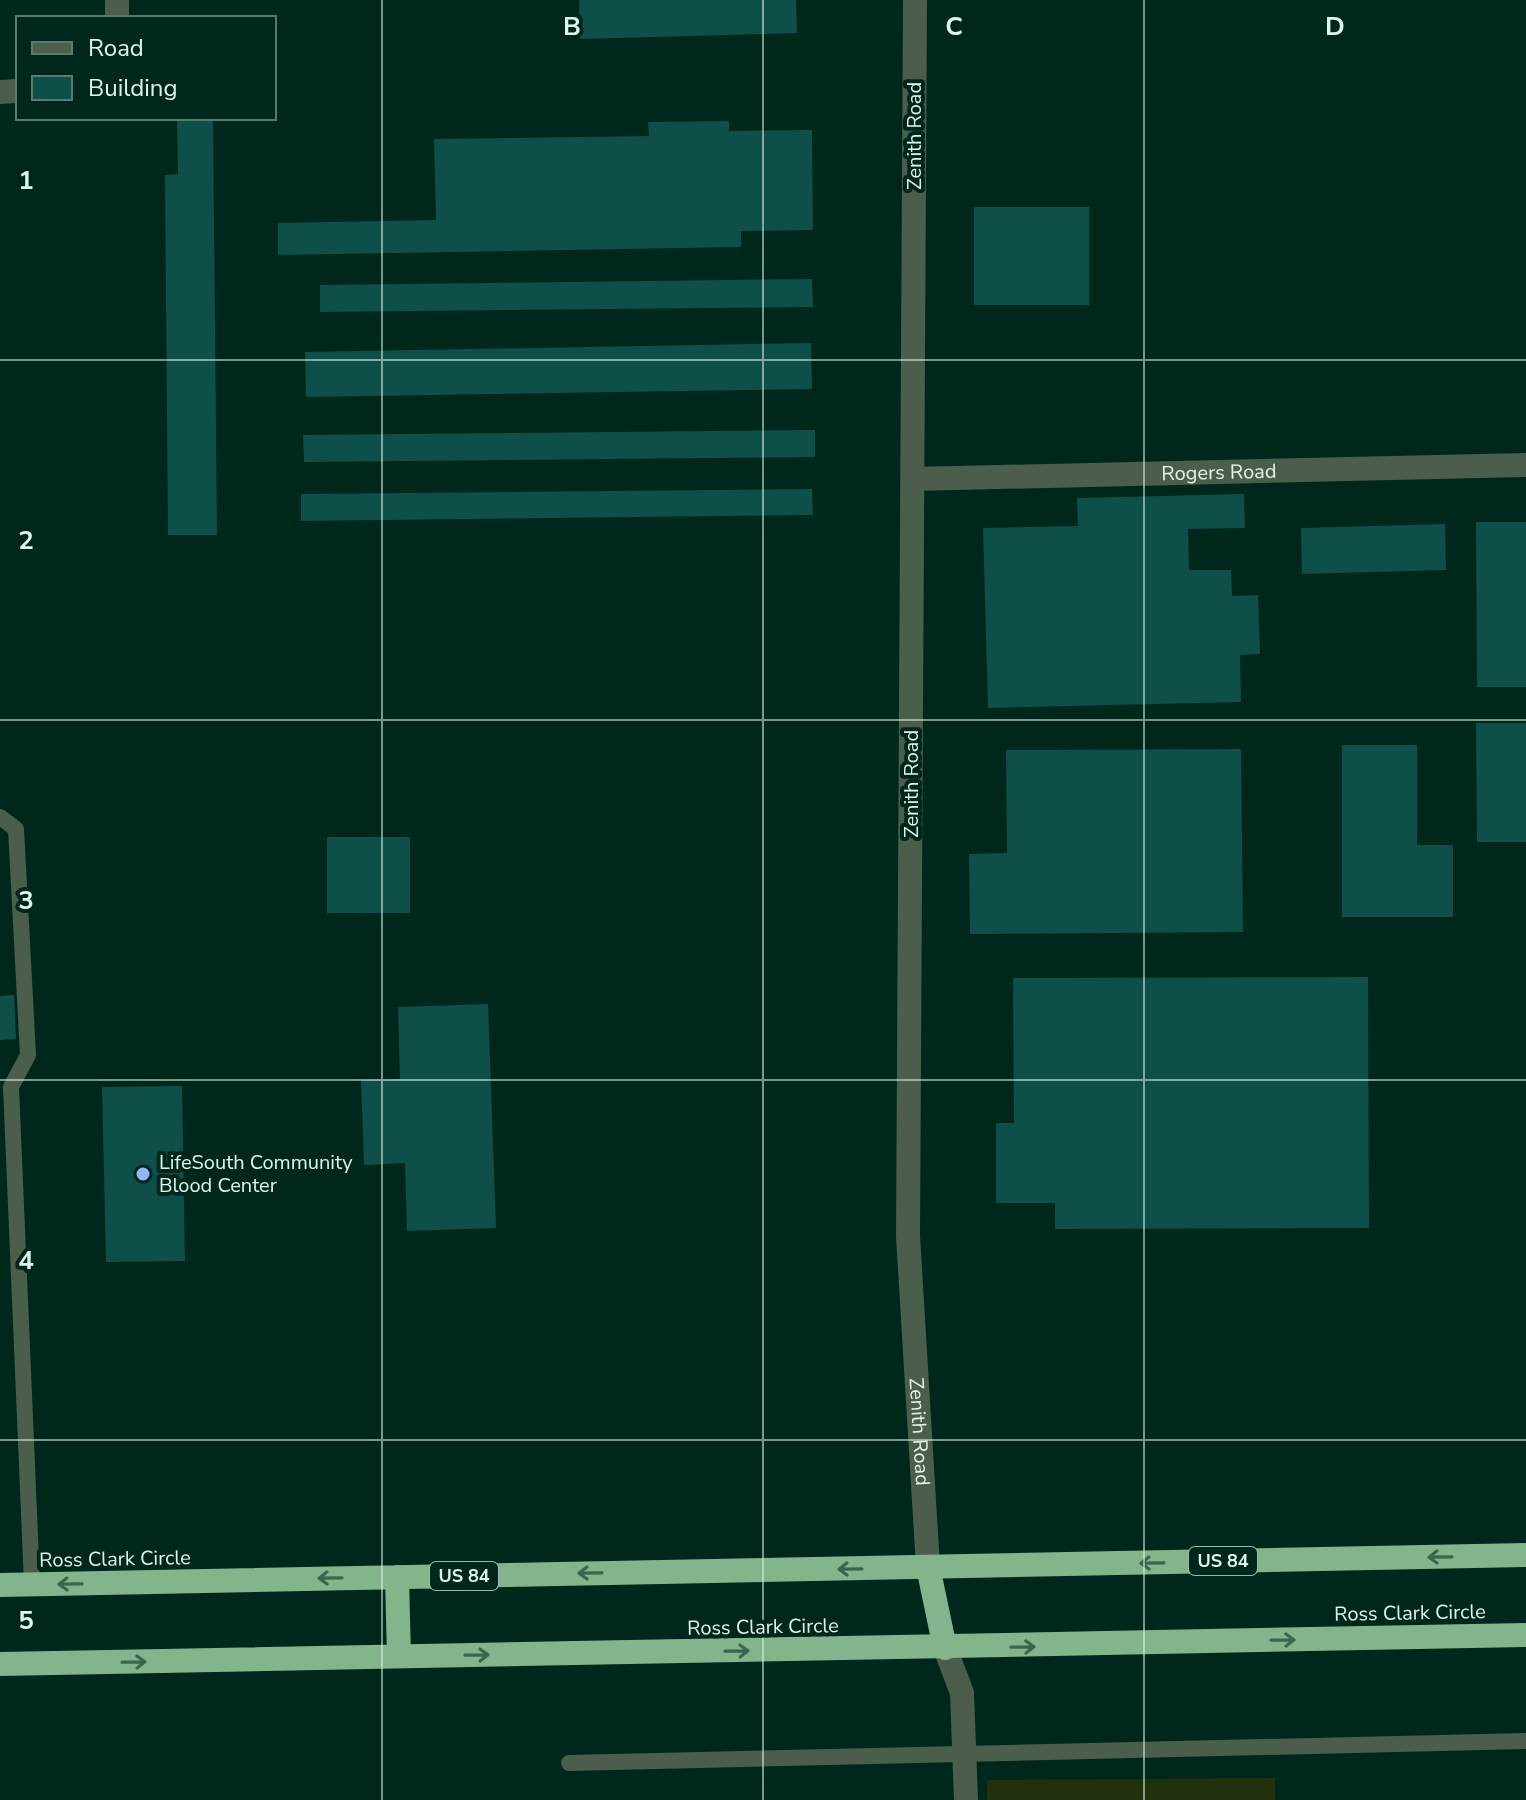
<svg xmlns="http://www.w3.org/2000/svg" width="1526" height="1800" viewBox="0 0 1526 1800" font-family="'Nunito Sans',sans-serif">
<rect width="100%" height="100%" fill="#00271b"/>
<!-- green -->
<path fill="#21310e" d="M 1275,1778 L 1275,1800 L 987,1800 L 987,1780 Z"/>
<!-- building -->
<path fill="#0e4f4a" d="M 579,0 L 796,0 L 797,33 L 580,39 Z
M 177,118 L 213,118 L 217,535 L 168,535 L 165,175 L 178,174 Z
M 729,121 L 729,131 L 812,130 L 813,230 L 741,231 L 741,247 L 278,255 L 278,223 L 436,220 L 434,139 L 649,136 L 648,122 Z
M 974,207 L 1089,207 L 1089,305 L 974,305 Z
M 812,279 L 813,307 L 320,312 L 320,285 Z
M 811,343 L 812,389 L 306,397 L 305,352 Z
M 815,430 L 815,457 L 304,462 L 303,435 Z
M 812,489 L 813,515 L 301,521 L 301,494 Z
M 1244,494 L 1245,528 L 1188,529 L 1189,570 L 1231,570 L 1232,596 L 1258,595 L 1260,654 L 1240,655 L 1241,702 L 988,708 L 983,528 L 1078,526 L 1077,498 Z
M 1476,522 L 1526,522 L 1526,687 L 1477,687 Z
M 1445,524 L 1446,570 L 1302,574 L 1301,528 Z
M 1476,723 L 1526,723 L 1526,842 L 1477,842 Z
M 1342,745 L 1417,745 L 1417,845 L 1453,845 L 1453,917 L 1342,917 Z
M 1241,749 L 1243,932 L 970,934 L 969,854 L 1007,853 L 1006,750 Z
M 327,837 L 410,837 L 410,913 L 327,913 Z
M 1368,977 L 1369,1228 L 1055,1229 L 1055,1203 L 996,1203 L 996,1123 L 1014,1123 L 1013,978 Z
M 14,995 L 16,1039 L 0,1040 L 0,996 Z
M 488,1004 L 496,1228 L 407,1231 L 405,1163 L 364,1165 L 361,1080 L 400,1079 L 398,1007 Z
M 182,1086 L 185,1261 L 106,1262 L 102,1087 Z"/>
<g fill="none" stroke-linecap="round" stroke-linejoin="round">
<!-- lane -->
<path stroke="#4b5e4d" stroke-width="16" d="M 0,817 L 16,829 L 28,1055 L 11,1087 L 32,1584
M 569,1763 L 1526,1741"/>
<!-- street -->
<g stroke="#4b5e4d" stroke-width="24">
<path id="s1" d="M 915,0 L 908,1236 L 928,1567"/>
<path d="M 117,18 L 117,0"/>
<path d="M 0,92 L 18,91"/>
<path id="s2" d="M 913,479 L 1526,465"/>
<path d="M 945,1648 L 962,1693 L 966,1800"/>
</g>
<!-- highway -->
<path stroke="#84b48b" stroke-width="24" d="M 928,1567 L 945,1648
M 397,1577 L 399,1656
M 0,1585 L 1526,1555
M 0,1664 L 1526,1635"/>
</g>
<!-- one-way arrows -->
<defs><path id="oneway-shaft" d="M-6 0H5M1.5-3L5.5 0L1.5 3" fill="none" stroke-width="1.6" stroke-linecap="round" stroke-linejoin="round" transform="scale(2)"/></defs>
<g stroke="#3b664d">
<use href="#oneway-shaft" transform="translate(1440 1557) rotate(179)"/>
<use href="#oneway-shaft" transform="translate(1152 1563) rotate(179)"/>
<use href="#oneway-shaft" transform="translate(850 1569) rotate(179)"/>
<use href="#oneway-shaft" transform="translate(590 1573) rotate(179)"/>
<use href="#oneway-shaft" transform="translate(330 1578) rotate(179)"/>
<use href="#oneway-shaft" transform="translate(70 1584) rotate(179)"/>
<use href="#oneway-shaft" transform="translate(1283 1640) rotate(-1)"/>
<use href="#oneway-shaft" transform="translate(1023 1647) rotate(-1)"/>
<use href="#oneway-shaft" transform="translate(737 1651) rotate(-1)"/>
<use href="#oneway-shaft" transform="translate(477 1655) rotate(-1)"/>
<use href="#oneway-shaft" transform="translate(134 1662) rotate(-1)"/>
</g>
<!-- grid -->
<path fill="none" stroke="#e0f4eb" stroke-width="2" stroke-opacity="0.55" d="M 382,0 L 382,1800M 763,0 L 763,1800M 1144,0 L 1144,1800M 0,360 L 1526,360M 0,720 L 1526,720M 0,1080 L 1526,1080M 0,1440 L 1526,1440"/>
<!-- markers -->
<circle fill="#93b7fd" stroke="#00271b" stroke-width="3" cx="143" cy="1174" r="8"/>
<g text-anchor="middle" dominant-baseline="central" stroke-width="8" stroke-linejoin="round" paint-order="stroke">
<!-- shield labels -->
<g fill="#00271b" stroke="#9db6ad" stroke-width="2">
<rect x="1189" y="1547" width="68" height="28" rx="6"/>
<rect x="430" y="1562" width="68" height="28" rx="6"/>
</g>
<g font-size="18" font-weight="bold" fill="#e0f4eb">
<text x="1223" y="1561">US 84</text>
<text x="464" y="1576">US 84</text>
</g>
<!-- street labels -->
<g font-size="20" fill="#e0f4eb" stroke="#00271b">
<text transform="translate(914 136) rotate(-90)">Zenith Road</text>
<text stroke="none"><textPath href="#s2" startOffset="306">Rogers Road</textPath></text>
<text transform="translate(911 784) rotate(-90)">Zenith Road</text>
<text stroke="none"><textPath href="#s1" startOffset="1432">Zenith Road</textPath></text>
<text transform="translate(115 1559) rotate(-1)">Ross Clark Circle</text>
<text transform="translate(1410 1613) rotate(-1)">Ross Clark Circle</text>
<text transform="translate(763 1627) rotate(-1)">Ross Clark Circle</text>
</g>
<!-- poi labels -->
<g font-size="20" fill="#e0f4eb" stroke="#00271b" text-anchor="start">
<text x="159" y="1162">LifeSouth Community<tspan x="159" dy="23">Blood Center</tspan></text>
</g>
</g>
<g font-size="26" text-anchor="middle" font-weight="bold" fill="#e0f4eb" stroke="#00271b" stroke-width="8" stroke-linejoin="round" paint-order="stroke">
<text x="572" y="35">B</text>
<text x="954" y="35">C</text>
<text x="1335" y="35">D</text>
<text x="26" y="189">1</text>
<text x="26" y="549">2</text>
<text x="26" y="909">3</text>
<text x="26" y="1269">4</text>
<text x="26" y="1629">5</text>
</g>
<!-- legend -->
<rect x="16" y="16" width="260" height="104" fill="#00271b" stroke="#5a796e" stroke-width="2"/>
<rect x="32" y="42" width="40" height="12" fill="#4b5e4d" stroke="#5a796e" stroke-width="2"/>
<text x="88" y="56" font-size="24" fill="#e0f4eb">Road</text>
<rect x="32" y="76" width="40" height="24" fill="#0e4f4a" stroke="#5a796e" stroke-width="2"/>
<text x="88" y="96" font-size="24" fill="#e0f4eb">Building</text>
</svg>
